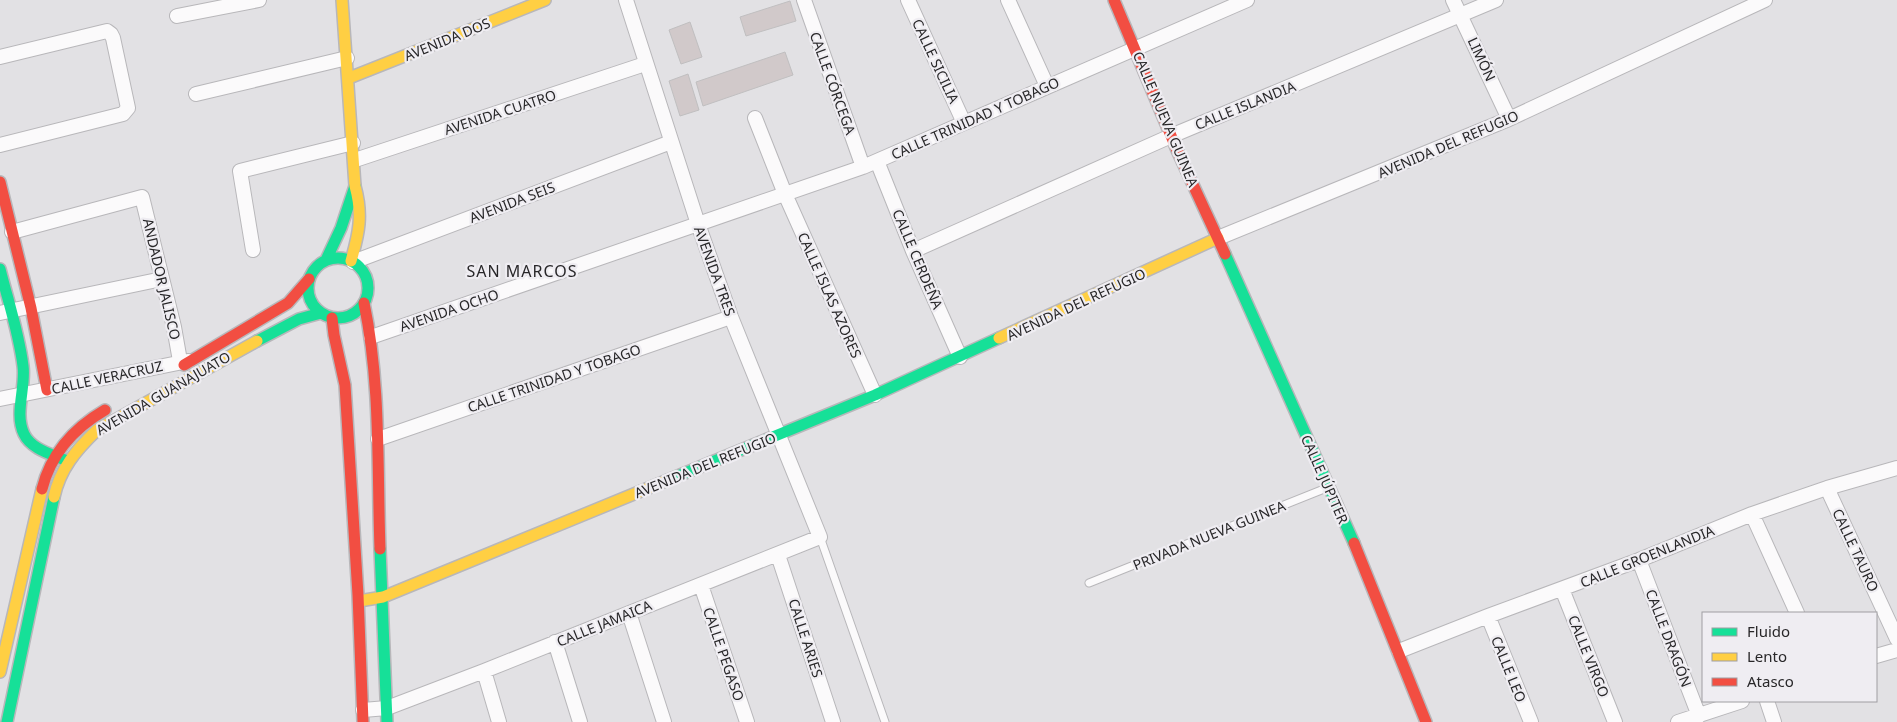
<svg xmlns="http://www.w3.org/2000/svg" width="1897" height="722" viewBox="0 0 1897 722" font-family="'Noto Sans',sans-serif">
<rect width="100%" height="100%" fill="#e2e1e4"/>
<!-- building -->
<path fill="#d1c9ca" stroke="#c0bfc0" d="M 790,1 L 796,21 L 746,36 L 740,17 Z
M 690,22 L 702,57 L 681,64 L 669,30 Z
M 785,52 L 793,75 L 703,106 L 696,82 Z
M 688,74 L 699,110 L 680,116 L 669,81 Z"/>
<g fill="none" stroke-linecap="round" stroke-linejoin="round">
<defs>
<path id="lane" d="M 820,537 L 885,722
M 1089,583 L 1329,487"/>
<path id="street" d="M 804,0 L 863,167
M 908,0 L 964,123
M 1008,0 L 1047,86
M 1453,0 L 1509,119
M 177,16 L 259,0
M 0,57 L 107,31 L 111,34 L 113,38 L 128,108 L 123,114 L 0,145
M 196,94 L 347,58
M 755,118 L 785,194 L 875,395
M 355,160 L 645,64
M 877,161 L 913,251 L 960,357
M 12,232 L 142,197 L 174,327 L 180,361
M 1218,238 L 1509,119 L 1765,0
M 253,250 L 240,171 L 353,143
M 913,251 L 1171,136 L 1496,0
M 353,262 L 671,142
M 0,313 L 162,279
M 371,337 L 863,167 L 1247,0
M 0,399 L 188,361
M 378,439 L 731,317
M 1827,488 L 1897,639
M 1752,514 L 1797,613
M 778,555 L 833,722
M 1639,560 L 1699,716
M 701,585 L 747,722
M 1562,589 L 1615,722
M 629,613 L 664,722
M 1488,616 L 1531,722
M 555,642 L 580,722
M 1399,651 L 1488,616 L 1639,560 L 1752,514 L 1827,488 L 1897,468
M 1876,656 L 1897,650
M 484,671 L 499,722
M 1767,701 L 1774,722
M 363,710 L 387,708 L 484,671 L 820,537 L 731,317 L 698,224 L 626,0
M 1678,722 L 1742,701"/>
<path id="fast" d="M 1225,254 L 1354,543
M308 288a30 30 0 1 1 60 0a30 30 0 1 1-60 0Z
M 326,260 L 341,228 L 355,186
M 0,269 C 8,301 19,333 23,366 C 26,388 14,413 24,434 C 31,449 51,454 65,460
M 257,341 L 299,319 L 321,313
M 668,480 L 875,395 L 999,338
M 380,549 L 387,722
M 7,722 L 54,497"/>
<path id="slow" d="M 342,0 L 355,186 C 363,215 359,233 351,261
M 349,78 L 545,0
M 999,338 L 1218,238
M 54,497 C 60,469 76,450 97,430 L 257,341
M 359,601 L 383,597 L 668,480
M 0,672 L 42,489"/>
<path id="jam" d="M 1114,0 L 1177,150 L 1225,254
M 0,182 L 31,308 L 47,390
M 364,303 C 381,384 377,467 380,549
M 332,318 L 334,335 L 345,385 L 358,595 L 363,722
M 184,365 L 288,303 L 309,279
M 42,489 C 51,453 74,428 105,410
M 1354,543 L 1426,722"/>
</defs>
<!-- lane casing -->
<use href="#lane" stroke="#b8b7ba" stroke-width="9"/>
<!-- street casing -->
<use href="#street" stroke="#b8b7ba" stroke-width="16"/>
<!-- fast casing -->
<use href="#fast" stroke="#b8b7ba" stroke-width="14"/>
<!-- slow casing -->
<use href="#slow" stroke="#b8b7ba" stroke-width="14"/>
<!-- jam casing -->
<use href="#jam" stroke="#b8b7ba" stroke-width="14"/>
<!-- lane -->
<use href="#lane" stroke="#fbfafb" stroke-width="7"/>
<!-- street -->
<use href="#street" stroke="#fbfafb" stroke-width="14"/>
<!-- fast -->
<use href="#fast" stroke="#16e098" stroke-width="11"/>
<!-- slow -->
<use href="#slow" stroke="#ffcf43" stroke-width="11"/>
<!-- jam -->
<use href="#jam" stroke="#f24e42" stroke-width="11"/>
</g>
<g text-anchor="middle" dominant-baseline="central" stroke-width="4.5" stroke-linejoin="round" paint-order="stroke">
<!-- street labels -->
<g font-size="14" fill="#282729" stroke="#efedf2">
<text transform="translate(447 39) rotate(-22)">AVENIDA DOS</text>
<text transform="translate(1482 59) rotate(65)">LIMÓN</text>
<text transform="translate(936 61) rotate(65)">CALLE SICILIA</text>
<text transform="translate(833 83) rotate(70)">CALLE CÓRCEGA</text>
<text transform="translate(1245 105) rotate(-22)">CALLE ISLANDIA</text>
<text transform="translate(500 112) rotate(-18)">AVENIDA CUATRO</text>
<text transform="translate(975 118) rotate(-24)">CALLE TRINIDAD Y TOBAGO</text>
<text transform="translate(1166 119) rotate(67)">CALLE NUEVA GUINEA</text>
<text transform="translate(1448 144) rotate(-23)">AVENIDA DEL REFUGIO</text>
<text transform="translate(512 202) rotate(-21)">AVENIDA SEIS</text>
<text transform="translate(918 259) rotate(67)">CALLE CERDEÑA</text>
<text transform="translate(715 271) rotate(70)">AVENIDA TRES</text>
<text transform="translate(162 279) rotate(77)">ANDADOR JALISCO</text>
<text transform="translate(830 295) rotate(66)">CALLE ISLAS AZORES</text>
<text transform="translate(1076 304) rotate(-25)">AVENIDA DEL REFUGIO</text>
<text transform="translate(449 310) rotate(-19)">AVENIDA OCHO</text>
<text transform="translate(107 377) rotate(-12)">CALLE VERACRUZ</text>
<text transform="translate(554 378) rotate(-19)">CALLE TRINIDAD Y TOBAGO</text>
<text transform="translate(163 393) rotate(-30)">AVENIDA GUANAJUATO</text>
<text transform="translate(705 465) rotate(-22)">AVENIDA DEL REFUGIO</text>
<text transform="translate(1325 479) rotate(66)">CALLE JÚPITER</text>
<text transform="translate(1209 535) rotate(-22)">PRIVADA NUEVA GUINEA</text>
<text transform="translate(1856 550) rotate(65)">CALLE TAURO</text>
<text transform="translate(1647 556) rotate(-22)">CALLE GROENLANDIA</text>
<text transform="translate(604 623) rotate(-22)">CALLE JAMAICA</text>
<text transform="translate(806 638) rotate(72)">CALLE ARIES</text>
<text transform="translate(1669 638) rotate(69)">CALLE DRAGÓN</text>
<text transform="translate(724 654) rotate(71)">CALLE PEGASO</text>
<text transform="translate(1589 656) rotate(68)">CALLE VIRGO</text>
<text transform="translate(1509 669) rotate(68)">CALLE LEO</text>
</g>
<!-- quarter labels -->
<g font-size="16" letter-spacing="1" fill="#282729" stroke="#efedf2">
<text x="522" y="271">SAN MARCOS</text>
</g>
</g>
<!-- legend -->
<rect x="1702" y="612" width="175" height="90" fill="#efedf2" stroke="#9f9ea2"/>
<rect x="1712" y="628" width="25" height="8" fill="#16e098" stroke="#9f9ea2"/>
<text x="1747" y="637" font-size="15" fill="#282729">Fluido</text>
<rect x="1712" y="653" width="25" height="8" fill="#ffcf43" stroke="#9f9ea2"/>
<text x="1747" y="662" font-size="15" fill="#282729">Lento</text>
<rect x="1712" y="678" width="25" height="8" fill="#f24e42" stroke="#9f9ea2"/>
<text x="1747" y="687" font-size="15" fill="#282729">Atasco</text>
</svg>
